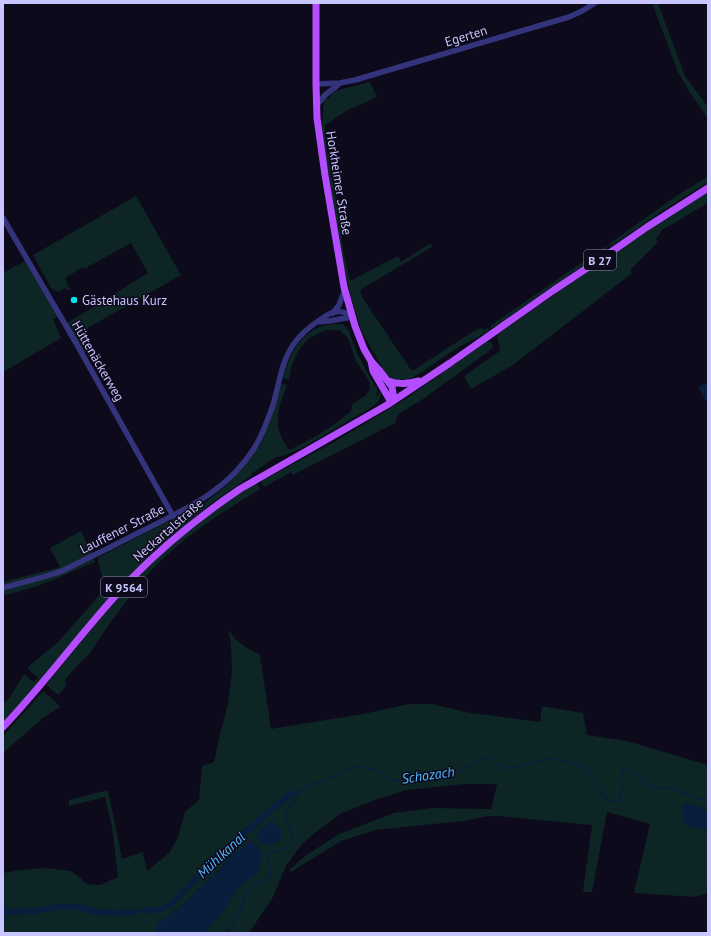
<svg xmlns="http://www.w3.org/2000/svg" width="711" height="936" viewBox="0 0 711 936" font-family="'PT Sans',sans-serif">
<rect width="100%" height="100%" fill="#0d0a1b"/>
<!-- green -->
<path fill="#0d2524" d="M 652,3 L 658,3 L 685,76 L 708,107 L 708,119 L 689,91 L 677,70 Z
M 370,82 L 377,97 L 346,111 L 327,124 L 325,123 L 325,134 L 327,151 L 340,222 L 343,250 L 350,281 L 398,256 L 401,262 L 431,243 L 432,247 L 360,290 L 362,297 L 411,370 L 414,370 L 472,332 L 481,328 L 484,330 L 488,328 L 489,330 L 477,338 L 459,347 L 414,377 L 408,379 L 400,379 L 400,382 L 391,379 L 385,373 L 362,332 L 351,298 L 341,252 L 323,139 L 322,124 L 324,101 L 326,97 L 328,99 L 331,95 L 335,91 Z
M 708,176 L 708,182 L 667,208 L 610,247 L 609,244 L 672,199 Z
M 708,191 L 708,203 L 662,230 L 656,239 L 658,242 L 631,269 L 631,274 L 513,365 L 471,389 L 464,376 L 500,351 L 499,344 L 497,338 L 498,334 L 633,240 Z
M 136,196 L 181,275 L 79,333 L 88,350 L 83,353 L 66,324 L 148,273 L 131,243 L 84,269 L 83,267 L 65,278 L 70,289 L 67,291 L 66,288 L 59,292 L 51,288 L 33,255 Z
M 606,246 L 607,249 L 494,327 L 491,328 L 490,326 Z
M 25,261 L 58,316 L 53,319 L 61,338 L 3,372 L 3,273 Z
M 332,324 L 343,324 L 349,331 L 357,353 L 366,370 L 378,391 L 375,398 L 381,391 C 382,400 375,405 369,409 L 302,448 L 284,456 L 285,455 L 275,458 L 255,471 L 248,478 L 209,505 L 170,537 L 149,556 L 109,598 L 30,693 L 3,722 L 3,704 L 10,697 L 24,674 L 34,682 L 38,678 L 28,669 L 28,667 L 58,642 L 96,599 L 105,587 L 98,561 L 99,557 L 195,508 L 207,501 L 225,487 L 246,464 L 260,445 L 267,426 L 281,384 L 287,385 C 281,402 274,416 280,434 C 282,439 286,445 289,450 C 311,440 333,427 351,411 L 352,404 L 365,396 L 370,389 L 369,381 L 356,361 L 348,338 L 339,330 L 326,330 L 309,338 L 299,350 L 292,364 L 289,380 L 283,378 C 289,358 297,338 317,328 C 322,326 327,325 332,324 Z
M 486,342 L 490,342 L 493,344 L 492,348 L 488,352 L 423,399 L 400,413 L 397,417 L 395,423 L 293,475 L 291,472 L 264,487 L 261,481 L 336,441 L 407,398 Z
M 257,483 L 260,489 C 220,513 180,539 148,574 C 133,592 119,611 105,630 C 100,637 95,646 90,653 C 82,662 72,670 65,680 L 66,685 L 63,690 L 58,695 L 46,685 C 72,654 97,621 125,591 C 163,549 208,512 257,483 Z
M 81,531 L 95,562 L 53,580 L 34,587 L 3,596 L 3,582 L 60,567 L 50,548 Z
M 229,630 L 235,639 L 247,648 L 260,655 L 271,729 L 368,713 L 409,704 L 432,704 L 465,712 L 540,722 L 542,706 L 583,713 L 587,735 L 627,741 L 708,765 L 708,814 L 698,806 L 692,805 L 685,803 L 689,826 L 695,828 L 708,828 L 708,893 L 695,897 L 634,893 L 650,824 L 607,812 L 592,892 L 583,892 L 592,825 L 498,816 L 489,816 L 463,821 L 375,830 L 341,841 L 291,872 L 289,870 L 305,856 L 339,834 L 394,813 L 431,808 L 491,809 L 497,784 L 464,784 L 407,790 L 375,800 L 340,814 L 316,832 L 302,844 L 286,866 L 273,897 L 249,933 L 232,933 L 228,929 L 226,933 L 205,933 L 225,908 L 238,887 L 258,872 L 235,852 L 220,869 L 194,893 L 184,904 L 164,919 L 156,931 L 157,933 L 3,933 L 3,873 L 20,870 L 47,868 L 71,871 L 79,877 L 87,884 L 100,885 L 118,877 L 112,827 L 105,797 L 69,806 L 69,800 L 108,790 L 122,859 L 143,852 L 147,871 L 169,853 L 178,837 L 185,812 L 199,800 L 202,766 L 214,762 L 219,738 L 228,704 L 232,671 L 231,646 Z
M 43,691 L 55,701 L 60,707 L 43,718 L 3,753 L 3,736 L 38,697 Z"/>
<!-- water -->
<path fill="#091e3c" d="M 708,383 L 708,403 L 705,400 L 698,387 Z
M 684,803 L 692,805 L 698,806 L 708,814 L 708,828 C 699,829 682,829 682,816 C 681,812 683,807 684,803 Z
M 272,822 C 280,828 284,832 279,841 L 273,844 L 264,845 L 259,841 L 256,834 L 269,823 Z
M 250,840 L 262,851 L 258,872 L 238,887 L 225,908 L 205,933 L 157,933 L 156,931 L 157,924 L 184,904 L 194,893 L 220,869 L 235,852 Z"/>
<g fill="none" stroke-linecap="round" stroke-linejoin="round">
<!-- stream -->
<path stroke="#091e3c" stroke-width="1.5" d="M 226,933 L 230,930 L 239,914 L 245,894 L 255,885 L 269,878 L 271,874 L 268,861 L 271,853 L 279,851 L 289,845 L 294,835 L 285,819 C 286,816 286,812 288,809 C 294,802 295,804 296,793 L 302,789 L 340,774 L 353,766 L 377,770 L 391,780 L 398,781 L 406,778 L 458,772 L 486,757 L 495,761 L 504,769 L 548,759 C 555,759 578,764 583,767 C 590,772 593,783 597,789 L 600,791 C 604,800 608,803 619,801 L 622,792 L 621,781 L 623,771 L 631,770 L 641,780 L 650,786 L 658,788 L 672,788 L 691,796 L 706,800 L 708,802"/>
<!-- canal -->
<path stroke="#091e3c" stroke-width="6" d="M 144,911 L 162,909 L 172,903 L 216,858 L 284,799 L 289,795 L 296,793
M 3,912 L 34,911 L 56,907 L 77,907 L 92,911 L 113,913 L 136,912"/>
<!-- minor -->
<path stroke="#34347c" stroke-width="5.5" d="M 316,84 L 340,83 L 355,80 L 569,17 L 582,11 L 595,3
M 317,105 L 325,95 L 338,85
M 3,218 L 76,343 L 173,516
M 333,313 L 339,305 L 345,289
M 317,322 L 329,321 L 352,317
M 3,588 C 20,583 38,579 56,573 C 63,571 70,567 78,563 C 99,553 119,543 140,532 C 186,509 227,492 255,447 C 263,434 268,419 273,405 C 279,385 281,363 293,345 C 301,333 313,324 324,317 C 334,310 343,309 352,317"/>
<!-- major -->
<path stroke="#b44cff" stroke-width="7" d="M 316,3 L 316,84 L 317,118 L 325,175 L 344,287 L 355,326 L 364,349 L 371,361 L 380,371 L 392,387 L 393,393 L 391,402
M 371,361 L 373,371 L 391,402
M 388,381 C 399,385 408,384 419,381
M 3,727 C 48,680 85,627 130,580 C 163,546 200,516 240,489 L 387,405 L 450,363 L 554,290 L 611,252 L 647,227 L 708,188"/>
</g>
<!-- markers -->
<circle fill="#00e2f0" stroke="#0d0a1b" stroke-width="1.5" cx="74" cy="300" r="4"/>
<g text-anchor="middle" dominant-baseline="central" stroke-width="3" stroke-linejoin="round" paint-order="stroke">
<!-- shield labels -->
<g fill="#0d0a1b" stroke="#918dbb" stroke-width="1">
<rect x="584" y="250" width="32" height="20" rx="3"/>
<rect x="101" y="577" width="46" height="20" rx="3"/>
</g>
<g font-size="12" font-weight="bold" fill="#c9c5ff">
<text x="600" y="260">B 27</text>
<text x="124" y="587">K 9564</text>
</g>
<!-- street labels -->
<g font-size="13" fill="#c9c5ff" stroke="#0d0a1b">
<text transform="translate(466 36) rotate(-17)">Egerten</text>
<text transform="translate(339 183) rotate(81)">Horkheimer Straße</text>
<text transform="translate(98 361) rotate(60)">Hüttenäckerweg</text>
<text transform="translate(122 529) rotate(-27)">Lauffener Straße</text>
<text transform="translate(168 530) rotate(-41)">Neckartalstraße</text>
</g>
<!-- poi labels -->
<g font-size="13" fill="#c9c5ff" stroke="#0d0a1b" text-anchor="start">
<text x="82" y="300">Gästehaus Kurz</text>
</g>
<!-- water labels -->
<g font-size="14" font-style="italic" fill="#53b7ff" stroke="#0d0a1b">
<text transform="translate(428 775) rotate(-8)">Schozach</text>
<text transform="translate(221 855) rotate(-43)">Mühlkanal</text>
</g>
</g>
<!-- border -->
<rect width="711" height="936" fill="none" stroke="#c9c5ff" stroke-width="8"/>
</svg>
